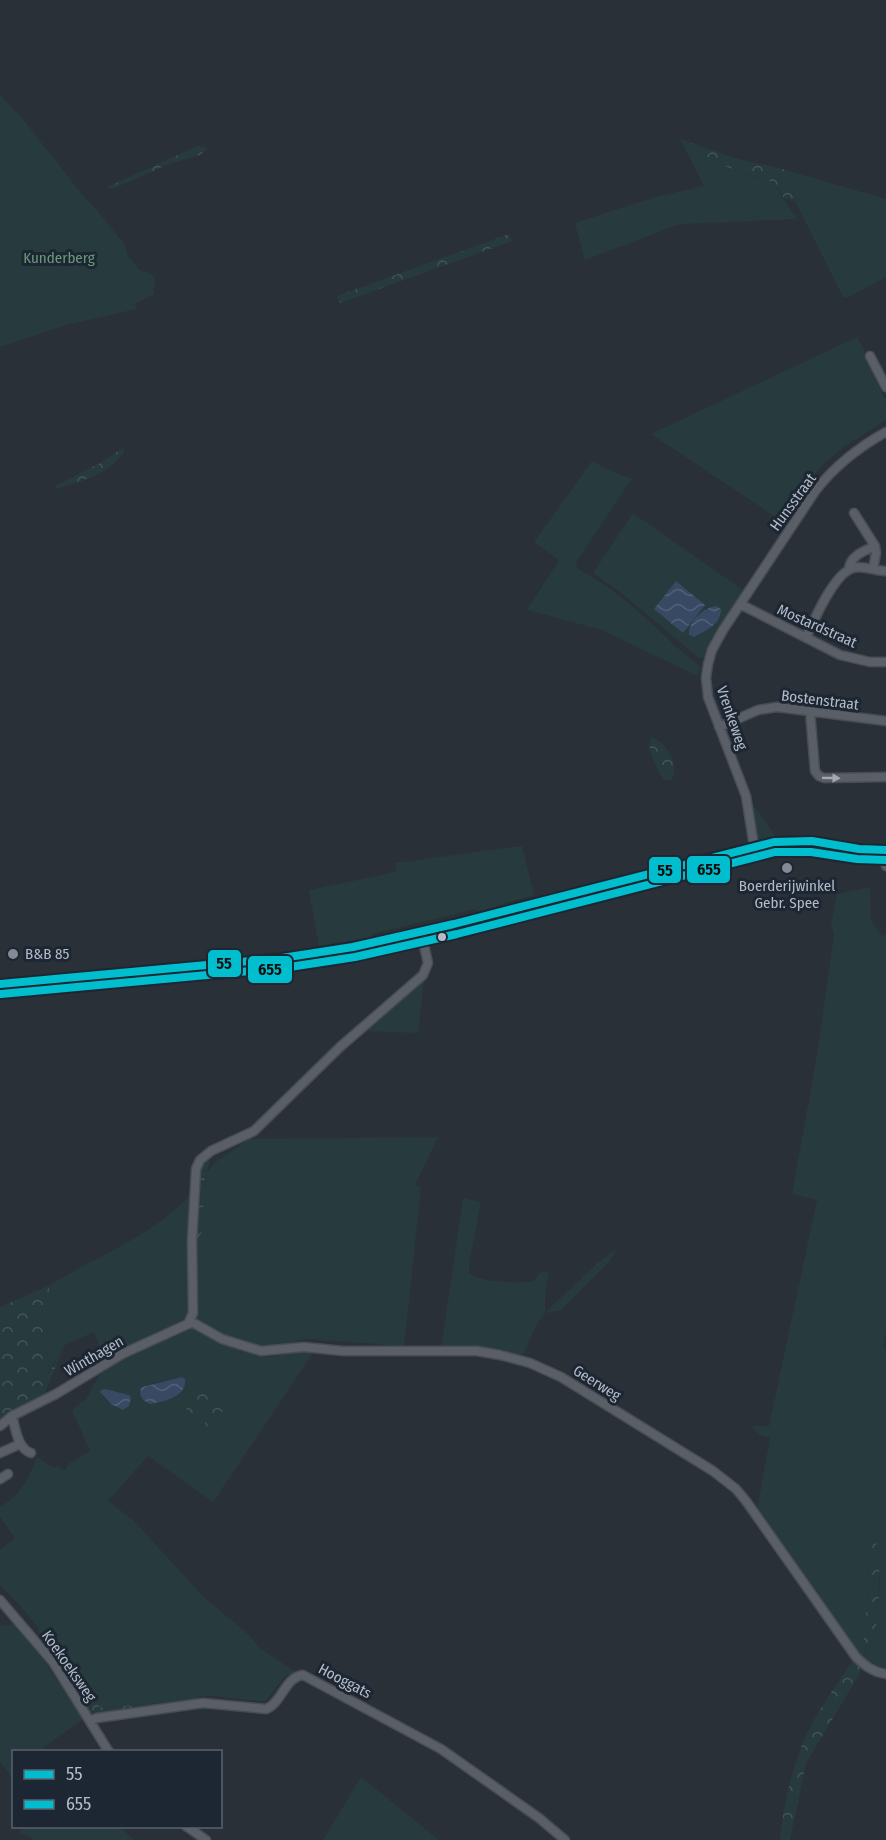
<svg xmlns="http://www.w3.org/2000/svg" width="886" height="1840" viewBox="0 0 886 1840" font-family="'Fira Sans Condensed',sans-serif">
<defs>
<pattern id="forest-crowns" width="20" height="18" patternUnits="userSpaceOnUse" patternTransform="scale(1.5)"><rect width="20" height="18" fill="#273a3e"/><path d="M2 6a3 3 0 1 1 6 0M12 15a3 3 0 1 1 6 0" fill="none" stroke="#445559"/></pattern>
<pattern id="water-waves" width="16" height="10" patternUnits="userSpaceOnUse" patternTransform="scale(1.5)"><rect width="16" height="10" fill="#384963"/><path d="M0 5q4-4 8 0t8 0" fill="none" stroke="#526178"/></pattern>
</defs>
<rect width="100%" height="100%" fill="#2a3038"/>
<!-- green -->
<path fill="#273a3e" fill-rule="evenodd" d="M 0,95 L 22,118 L 85,198 L 97,210 L 125,245 L 127,254 L 139,270 L 150,273 L 154,277 L 155,288 L 153,288 L 154,294 L 135,304 L 137,309 L 66,325 L 0,347 Z
M 680,139 C 705,159 741,175 773,182 L 797,219 L 680,224 L 585,260 L 575,223 L 655,197 L 704,186 Z
M 789,171 L 886,199 L 886,277 L 849,297 L 843,297 L 795,201 Z
M 857,337 L 865,351 L 863,353 L 886,401 L 886,420 L 845,446 L 821,466 L 783,522 L 651,434 Z
M 592,461 L 613,472 L 632,479 L 576,562 L 577,568 C 590,576 604,584 616,593 C 647,616 671,645 701,667 L 697,676 L 602,630 L 527,610 L 559,560 L 534,542 Z
M 633,513 L 743,590 L 721,626 L 705,658 L 699,658 L 621,593 L 593,573 ZM 706,610 L 720,617 L 710,628 L 692,637 L 689,633 L 692,623 Z
M 755,807 L 777,838 L 763,841 L 758,840 L 756,837 L 752,808 Z
M 522,846 L 534,895 L 476,912 L 476,909 L 371,934 L 371,937 L 319,946 L 309,890 L 396,872 L 395,863 Z
M 870,887 L 871,920 L 882,936 L 886,934 L 886,1333 L 884,1344 L 886,1351 L 886,1670 L 871,1666 L 865,1661 L 876,1628 L 880,1580 L 870,1546 L 867,1607 L 863,1627 L 865,1643 L 862,1666 L 757,1511 L 770,1437 L 760,1435 L 750,1426 L 769,1426 L 817,1200 L 792,1194 L 816,1061 L 834,935 L 831,924 L 837,894 Z
M 424,979 L 418,1033 L 362,1031 Z
M 438,1137 L 415,1185 L 421,1187 L 404,1348 L 378,1344 L 307,1339 L 262,1348 L 232,1346 L 240,1351 L 270,1357 L 296,1352 L 313,1353 L 213,1502 L 148,1456 L 108,1501 L 132,1519 L 202,1595 L 249,1635 L 260,1648 L 297,1673 L 285,1676 L 265,1702 L 212,1696 L 199,1696 L 196,1703 L 174,1706 L 166,1702 L 103,1708 L 97,1706 L 92,1701 L 59,1653 L 57,1639 L 53,1637 L 51,1639 L 52,1653 L 39,1638 L 39,1630 L 37,1626 L 18,1603 L 0,1585 L 0,1550 L 15,1538 L 0,1517 L 0,1507 C 20,1496 29,1478 37,1457 L 54,1468 L 57,1466 L 64,1471 L 70,1463 L 90,1451 L 72,1410 L 86,1399 L 107,1362 L 94,1332 L 65,1345 L 48,1373 L 41,1376 L 50,1365 L 41,1319 L 43,1314 L 57,1312 L 57,1306 L 48,1286 C 93,1258 153,1236 189,1196 L 193,1258 L 207,1172 L 217,1161 L 249,1139 ZM 181,1377 L 184,1378 L 184,1388 L 175,1397 L 152,1404 L 145,1401 L 142,1387 L 159,1382 L 173,1380 ZM 105,1389 L 129,1395 L 131,1398 L 126,1409 C 115,1407 103,1402 101,1390 Z
M 463,1198 L 481,1202 L 469,1264 L 469,1273 C 485,1284 513,1282 532,1282 L 541,1272 L 549,1271 L 545,1292 L 545,1313 L 537,1324 L 524,1353 L 519,1357 L 441,1349 Z
M 14,1624 L 43,1659 L 70,1700 L 77,1703 L 85,1718 L 43,1748 L 46,1751 L 14,1752 L 13,1778 L 0,1762 L 0,1626 Z
M 361,1777 L 439,1840 L 323,1840 Z
M 23,1827 L 120,1827 L 134,1840 L 34,1840 L 19,1832 Z"/>
<!-- forest -->
<path fill="url(#forest-crowns)" d="M 680,139 L 738,159 L 783,169 L 789,171 L 795,201 L 785,199 L 773,182 C 740,174 706,160 680,139 Z
M 198,146 L 208,148 L 200,155 L 169,164 L 112,189 L 105,188 Z
M 509,234 L 512,241 L 340,303 L 337,296 Z
M 123,448 L 124,453 C 103,477 85,480 56,489 L 55,486 L 100,463 Z
M 653,738 C 667,743 681,767 671,780 L 664,780 C 656,769 653,758 649,746 L 650,739 Z
M 211,1155 L 205,1180 L 202,1231 L 193,1260 L 197,1164 Z
M 617,1249 L 608,1263 L 561,1310 L 545,1313 L 599,1262 Z
M 48,1286 L 57,1306 L 57,1312 L 43,1314 L 41,1319 L 50,1364 L 42,1376 L 49,1373 L 65,1345 L 42,1399 L 0,1418 L 0,1307 Z
M 206,1384 L 219,1392 L 225,1410 L 214,1418 L 211,1425 L 206,1427 L 203,1412 L 198,1410 C 192,1416 195,1426 188,1432 C 184,1437 176,1439 170,1441 L 168,1440 L 165,1437 C 171,1434 179,1432 182,1427 C 193,1410 176,1394 206,1384 Z
M 874,1540 L 880,1550 L 878,1610 L 876,1628 L 865,1661 L 863,1627 L 867,1607 L 870,1546 Z
M 855,1657 L 862,1666 L 860,1673 L 806,1763 L 790,1840 L 780,1840 C 783,1807 790,1776 802,1745 C 814,1714 837,1685 855,1657 Z
M 69,1667 C 78,1680 87,1702 103,1708 L 166,1702 L 174,1706 L 93,1716 L 87,1711 L 63,1670 Z"/>
<!-- water -->
<path fill="url(#water-waves)" d="M 676,581 L 705,605 L 683,633 L 654,609 Z
M 716,606 L 721,609 C 721,625 706,630 694,637 L 689,635 C 688,621 703,608 716,606 Z
M 182,1377 L 185,1379 C 187,1397 165,1401 151,1404 C 143,1402 137,1395 142,1387 Z
M 105,1389 L 129,1395 L 131,1398 L 129,1406 L 123,1410 L 111,1404 L 100,1392 L 101,1390 Z"/>
<g fill="none" stroke-linecap="round" stroke-linejoin="round">
<defs>
<path id="minor" d="M 870,356 L 886,387
M 854,513 L 875,546 L 876,553 L 873,569
M 849,569 C 850,556 864,551 875,546
M 740,604 L 840,655 L 870,662 L 886,662
M 806,638 C 814,620 834,573 853,568 C 864,565 875,571 886,571
M 810,711 L 815,771 L 819,776 L 824,778 L 886,777
M 719,727 L 758,710 L 777,707 L 886,721
M 754,846 L 746,796 L 708,697 L 706,678 L 708,664 L 712,650 L 723,630 L 816,490 C 835,466 859,447 886,432
M 883,850 L 886,866
M 0,984 L 282,958 L 353,947 L 454,924 L 774,842 L 812,841 L 859,849 L 886,850
M 190,1321 L 222,1339 L 261,1351 L 304,1347 L 343,1351 L 477,1351 L 500,1355 L 530,1363 L 561,1377 L 713,1471 L 736,1489 L 746,1501 L 856,1657 C 865,1666 873,1672 886,1674
M 12,1416 C 16,1429 17,1448 31,1453
M 0,1426 L 12,1416 L 56,1394 L 122,1354 L 188,1324 L 193,1313 L 192,1241 L 196,1169 L 200,1160 L 211,1151 L 254,1131 L 340,1047 L 423,975 L 428,963 L 421,932
M 0,1453 L 20,1444
M 0,1479 L 8,1474
M 0,1600 L 53,1662 L 109,1752
M 90,1721 L 97,1718 L 203,1703 L 266,1709 C 282,1703 285,1677 303,1675 L 441,1749 L 539,1818 L 565,1840
M 186,1826 L 206,1840"/>
</defs>
<!-- minor casing -->
<use href="#minor" stroke="#484c53" stroke-width="11"/>
<!-- minor -->
<use href="#minor" stroke="#5a5e66" stroke-width="8"/>
<defs>
<path id="bus-1" d="M 0,984 L 282,958 L 353,947 L 454,924 L 774,842 L 812,841 L 859,849 L 886,850"/>
<path id="bus-2" d="M 1,994 L 283,968 L 355,957 L 457,934 L 775,852 L 811,852 L 857,859 L 886,860"/>
</defs>
<!-- bus-1 casing -->
<use href="#bus-1" stroke="#1d2633" stroke-width="12"/>
<!-- bus-2 casing -->
<use href="#bus-2" stroke="#1d2633" stroke-width="12"/>
<!-- bus-1 -->
<use href="#bus-1" stroke="#00becd" stroke-width="8"/>
<!-- bus-2 -->
<use href="#bus-2" stroke="#00becd" stroke-width="8"/>
</g>
<!-- one-way arrows -->
<defs><path id="oneway-solid" d="M-6-.8H1V-3.2L6.5 0L1 3.2V.8H-6Z" transform="scale(1.5)"/></defs>
<use fill="#a2a9b5" href="#oneway-solid" transform="translate(831 778) rotate(1)"/>
<!-- markers -->
<g fill="#848b96" stroke="#1d2633" stroke-width="2">
<circle cx="787" cy="868" r="6"/>
<circle cx="13" cy="954" r="6"/>
</g>
<circle fill="#b4bcc9" stroke="#1d2633" stroke-width="2" cx="442" cy="937" r="5"/>
<g text-anchor="middle" dominant-baseline="central" stroke-width="6" stroke-linejoin="round" paint-order="stroke">
<!-- park labels -->
<g font-size="15" fill="#6b9a76" stroke="#1d2633">
<text x="59" y="258">Kunderberg</text>
</g>
<!-- street labels -->
<g font-size="15" fill="#b4bcc9" stroke="#1d2633">
<text transform="translate(793 502) rotate(-54)">Hunsstraat</text>
<text transform="translate(817 626) rotate(24)">Mostardstraat</text>
<text transform="translate(820 700) rotate(7)">Bostenstraat</text>
<text transform="translate(732 718) rotate(71)">Vrenkeweg</text>
<text transform="translate(94 1356) rotate(-30)">Winthagen</text>
<text transform="translate(597 1383) rotate(32)">Geerweg</text>
<text transform="translate(69 1666) rotate(55)">Koekoeksweg</text>
<text transform="translate(345 1681) rotate(28)">Hooggats</text>
</g>
<!-- poi labels -->
<g font-size="15" fill="#b4bcc9" stroke="#1d2633">
<text x="787" y="886">Boerderijwinkel<tspan x="787" dy="17">Gebr. Spee</tspan></text>
<text x="25" y="954" text-anchor="start">B&amp;B 85</text>
</g>
</g>
<g stroke="#1d2633" stroke-width="2">
<rect x="686" y="855" width="45" height="29" rx="6" fill="#00becd"/>
<rect x="648" y="856" width="34" height="28" rx="6" fill="#00becd"/>
<rect x="207" y="949" width="35" height="29" rx="6" fill="#00becd"/>
<rect x="247" y="955" width="46" height="29" rx="6" fill="#00becd"/>
</g>
<g font-size="16" text-anchor="middle" font-weight="bold" fill="#111">
<text x="709" y="875">655</text>
<text x="665" y="876">55</text>
<text x="224" y="969">55</text>
<text x="270" y="975">655</text>
</g>
<!-- legend -->
<rect x="12" y="1750" width="210" height="78" fill="#1d2633" stroke="#59626f" stroke-width="1.5"/>
<rect x="24" y="1770" width="30" height="9" fill="#00becd" stroke="#59626f" stroke-width="1.5"/>
<text x="66" y="1780" font-size="18" fill="#b4bcc9">55</text>
<rect x="24" y="1800" width="30" height="9" fill="#00becd" stroke="#59626f" stroke-width="1.5"/>
<text x="66" y="1810" font-size="18" fill="#b4bcc9">655</text>
</svg>
